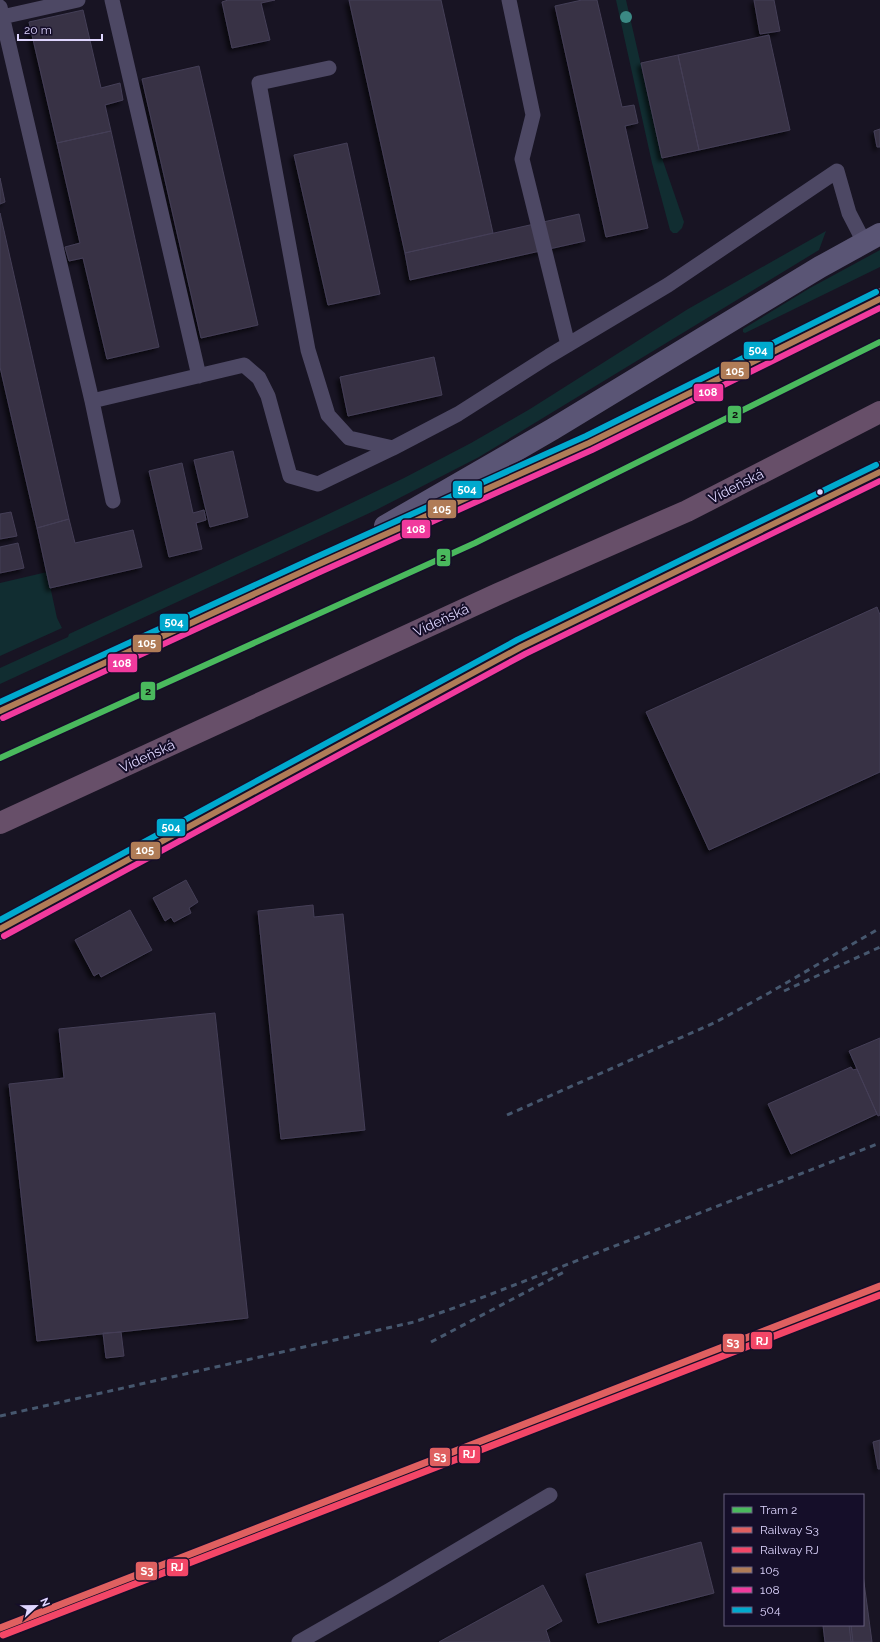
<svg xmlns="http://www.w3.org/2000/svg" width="880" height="1642" viewBox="0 0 880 1642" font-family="Raleway,sans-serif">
<defs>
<filter id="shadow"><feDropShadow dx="-3.5" dy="3.5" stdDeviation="2" flood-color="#0009"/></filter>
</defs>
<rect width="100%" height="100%" fill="#181423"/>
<!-- green -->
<path fill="#112d31" d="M 616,0 L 626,0 L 663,161 L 684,222 L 682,228 L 677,233 L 673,233 L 670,230 L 652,163 Z
M 826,231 L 819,250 L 479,457 L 376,510 L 0,684 L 0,668 L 68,637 L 69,634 L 314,521 L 404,478 L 471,443 L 530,409 L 688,309 Z
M 880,250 L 880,267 L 745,333 L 743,332 L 743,329 L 810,288 Z
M 47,572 L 57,618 L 62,628 L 0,656 L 0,583 Z"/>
<!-- building -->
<path fill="#373245" stroke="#453f57" filter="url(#shadow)" d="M 228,0 L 275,0 L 261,3 L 270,40 L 232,48 L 222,2 Z
M 349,0 L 441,0 L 493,233 L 405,253 Z
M 582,0 L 597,0 L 622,107 L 634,105 L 638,123 L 625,126 L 648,228 L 606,237 L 555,6 Z
M 754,0 L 774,0 L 780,31 L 760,34 Z
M 83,10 L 101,88 L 120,83 L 123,100 L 105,105 L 111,131 L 57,143 L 29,22 Z
M 769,35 L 790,130 L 699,150 L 678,55 Z
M 678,55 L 699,150 L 662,158 L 641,63 Z
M 199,66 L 258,325 L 201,338 L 142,79 Z
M 880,129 L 880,147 L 877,147 L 874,131 Z
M 111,131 L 159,347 L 107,359 L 83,258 L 69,261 L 65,247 L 80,243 L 57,143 Z
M 347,143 L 380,294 L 328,305 L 294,155 Z
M 0,178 L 5,202 L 0,204 Z
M 0,213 L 69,519 L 37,528 L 0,367 Z
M 579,214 L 585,241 L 410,280 L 405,253 Z
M 434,357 L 442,395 L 348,416 L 340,377 Z
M 233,451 L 248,517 L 210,527 L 194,460 Z
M 182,463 L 193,513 L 204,510 L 206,520 L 196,523 L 202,549 L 169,557 L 149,471 Z
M 11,512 L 17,536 L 0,539 L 0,514 Z
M 69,519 L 75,543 L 133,530 L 142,567 L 50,588 L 37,528 Z
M 18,543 L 24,568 L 0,573 L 0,547 Z
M 877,607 L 880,615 L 880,772 L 709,850 L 646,712 Z
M 186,880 L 198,902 L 189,908 L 191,913 L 174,922 L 171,917 L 165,921 L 153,898 Z
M 313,905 L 314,917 L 343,914 L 365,1130 L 281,1139 L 258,911 Z
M 130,910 L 152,950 L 101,977 L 99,973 L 94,976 L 75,940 Z
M 215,1013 L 248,1318 L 37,1341 L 9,1084 L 64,1078 L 59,1029 Z
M 880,1038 L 880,1115 L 878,1116 L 849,1051 Z
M 851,1067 L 853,1070 L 857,1069 L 877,1114 L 791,1154 L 768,1104 Z
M 121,1332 L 124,1356 L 106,1358 L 103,1333 Z
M 880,1440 L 880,1469 L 878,1469 L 873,1442 Z
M 701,1542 L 714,1593 L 598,1623 L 586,1574 Z
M 863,1575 L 872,1642 L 851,1642 L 849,1625 L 863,1625 Z
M 543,1585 L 562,1621 L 546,1630 L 550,1642 L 439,1642 Z
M 823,1625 L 851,1625 L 853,1642 L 825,1642 Z"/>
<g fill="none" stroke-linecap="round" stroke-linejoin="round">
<!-- lane -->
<path stroke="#4d4864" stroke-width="15" d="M 112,0 L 199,376
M 509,0 L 533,115 L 522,159 L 568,345
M 0,7 L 92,401 L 244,365 L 259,378 L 268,396 L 290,476 L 318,484 L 393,448
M 2,17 L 78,0
M 329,68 L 259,83 L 308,350 L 328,415 L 349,438 L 393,448 L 458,414 L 549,356 L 668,285 L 837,171 L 849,213 L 864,242
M 92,401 L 113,501
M 299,1642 L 390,1590 L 550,1495"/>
<!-- secondary -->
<path stroke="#5a5575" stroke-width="22" d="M 385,526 L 553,429 L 820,267 L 880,234
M 0,929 L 521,647 L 880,472"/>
<!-- highway -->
<path stroke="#674f69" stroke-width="22" d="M 0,711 L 317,565 L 589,443 L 880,299
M 0,823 L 498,594 L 687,511 L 880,412"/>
<!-- rail -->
<path stroke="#46576e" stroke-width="3" stroke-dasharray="6 5" stroke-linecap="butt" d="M 784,991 L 880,947
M 507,1115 L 716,1022 L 769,993 L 880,928
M 431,1342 L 566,1271
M 0,1416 L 414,1322 L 468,1303 L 880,1143"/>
<defs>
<path id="bus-1" d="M 0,711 L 317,565 L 589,443 L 880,299
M 0,929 L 521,647 L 880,472"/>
<path id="bus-2" d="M 3,718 L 320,572 L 592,450 L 880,308
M 4,936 L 525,654 L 880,481"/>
<path id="bus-3" d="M 0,702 L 314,558 L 586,436 L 876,292
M 0,920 L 517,640 L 876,465"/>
</defs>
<!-- bus-1 casing -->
<use href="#bus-1" stroke="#150e29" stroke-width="9"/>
<!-- bus-2 casing -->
<use href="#bus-2" stroke="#150e29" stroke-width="9"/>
<!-- bus-3 casing -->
<use href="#bus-3" stroke="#150e29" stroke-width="9"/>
<!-- bus-1 -->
<use href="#bus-1" stroke="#b07c57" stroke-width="6"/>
<!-- bus-2 -->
<use href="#bus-2" stroke="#f13a9d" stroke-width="6"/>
<!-- bus-3 -->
<use href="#bus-3" stroke="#00a9ce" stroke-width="6"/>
<defs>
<path id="rail-1" d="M 0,1628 L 880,1286"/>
<path id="rail-2" d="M 3,1635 L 880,1295"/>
</defs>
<!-- rail-1 casing -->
<use href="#rail-1" stroke="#150e29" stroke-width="10"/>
<!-- rail-2 casing -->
<use href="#rail-2" stroke="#150e29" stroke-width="10"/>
<!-- rail-1 -->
<use href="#rail-1" stroke="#df6060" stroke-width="7"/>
<!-- rail-2 -->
<use href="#rail-2" stroke="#f34667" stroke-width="7"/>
<defs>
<path id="tram-1" d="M 0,758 L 475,543 L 880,342"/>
</defs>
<!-- tram-1 casing -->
<use href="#tram-1" stroke="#150e29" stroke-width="9"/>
<!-- tram-1 -->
<use href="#tram-1" stroke="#4ab95d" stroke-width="6"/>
</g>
<!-- trees -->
<circle fill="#3b8984" cx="626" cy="17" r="6"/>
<!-- markers -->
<circle fill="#dfd6ff" stroke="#150e29" stroke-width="1.5" cx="820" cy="492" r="3.5"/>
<g text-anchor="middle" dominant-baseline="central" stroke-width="4" stroke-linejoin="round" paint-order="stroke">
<!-- street labels -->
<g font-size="14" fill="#dfd6ff" stroke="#150e29">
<text transform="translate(736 486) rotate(-27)">Vídeňská</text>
<text transform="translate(441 620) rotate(-25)">Vídeňská</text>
<text transform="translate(147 756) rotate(-25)">Vídeňská</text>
</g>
</g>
<g stroke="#150e29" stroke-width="1.5">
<rect x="743" y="341" width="31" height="19" rx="4" fill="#00a9ce"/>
<rect x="720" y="361" width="30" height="19" rx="4" fill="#b07c57"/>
<rect x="693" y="383" width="31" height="19" rx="4" fill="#f13a9d"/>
<rect x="727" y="405" width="15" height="19" rx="4" fill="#4ab95d"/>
<rect x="452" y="480" width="31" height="19" rx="4" fill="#00a9ce"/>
<rect x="427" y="499" width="30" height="20" rx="4" fill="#b07c57"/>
<rect x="401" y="519" width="30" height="20" rx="4" fill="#f13a9d"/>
<rect x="436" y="548" width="15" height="19" rx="4" fill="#4ab95d"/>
<rect x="159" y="613" width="30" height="19" rx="4" fill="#00a9ce"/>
<rect x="132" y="634" width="30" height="19" rx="4" fill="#b07c57"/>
<rect x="107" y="653" width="31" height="20" rx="4" fill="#f13a9d"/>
<rect x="140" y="681" width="16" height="20" rx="4" fill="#4ab95d"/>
<rect x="156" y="818" width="30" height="19" rx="4" fill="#00a9ce"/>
<rect x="130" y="841" width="31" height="19" rx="4" fill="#b07c57"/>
<rect x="750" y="1331" width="23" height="19" rx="4" fill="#f34667"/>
<rect x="722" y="1333" width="23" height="20" rx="4" fill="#df6060"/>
<rect x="458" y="1445" width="23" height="19" rx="4" fill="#f34667"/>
<rect x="429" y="1447" width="22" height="20" rx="4" fill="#df6060"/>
<rect x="166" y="1558" width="23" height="19" rx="4" fill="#f34667"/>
<rect x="135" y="1561" width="23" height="20" rx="4" fill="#df6060"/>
</g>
<g font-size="11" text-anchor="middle" font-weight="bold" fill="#fff">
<text x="758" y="354">504</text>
<text x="735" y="375">105</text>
<text x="708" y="396">108</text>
<text x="467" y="493">504</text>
<text x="442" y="513">105</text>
<text x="416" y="533">108</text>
<text x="174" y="626">504</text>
<text x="147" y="647">105</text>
<text x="122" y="667">108</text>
<text x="171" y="831">504</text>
<text x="145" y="854">105</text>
<text x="762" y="1345">RJ</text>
<text x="733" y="1347">S3</text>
<text x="469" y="1458">RJ</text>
<text x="440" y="1461">S3</text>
<text x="177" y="1571">RJ</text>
<text x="147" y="1575">S3</text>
</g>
<g font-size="11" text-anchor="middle" font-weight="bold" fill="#111">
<text x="735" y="418">2</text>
<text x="443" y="561">2</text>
<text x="148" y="695">2</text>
</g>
<!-- legend -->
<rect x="724" y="1494" width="140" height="132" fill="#150e29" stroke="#665e7f"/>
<rect x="732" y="1507" width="20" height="6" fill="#4ab95d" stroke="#665e7f"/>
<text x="760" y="1514" font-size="12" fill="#dfd6ff">Tram 2</text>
<rect x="732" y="1527" width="20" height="6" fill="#df6060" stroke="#665e7f"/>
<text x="760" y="1534" font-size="12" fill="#dfd6ff">Railway S3</text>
<rect x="732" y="1547" width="20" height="6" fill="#f34667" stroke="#665e7f"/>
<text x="760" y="1554" font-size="12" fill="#dfd6ff">Railway RJ</text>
<rect x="732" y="1567" width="20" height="6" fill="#b07c57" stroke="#665e7f"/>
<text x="760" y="1574" font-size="12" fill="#dfd6ff">105</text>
<rect x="732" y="1587" width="20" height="6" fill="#f13a9d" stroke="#665e7f"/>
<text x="760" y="1594" font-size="12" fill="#dfd6ff">108</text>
<rect x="732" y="1607" width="20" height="6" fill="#00a9ce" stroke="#665e7f"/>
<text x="760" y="1614" font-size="12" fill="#dfd6ff">504</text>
<!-- north arrow -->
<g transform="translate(36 1606) rotate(68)" stroke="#150e29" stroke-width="3" paint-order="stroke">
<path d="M0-3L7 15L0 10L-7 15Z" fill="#dfd6ff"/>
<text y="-6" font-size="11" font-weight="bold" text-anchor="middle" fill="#dfd6ff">N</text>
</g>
<!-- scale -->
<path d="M18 34v6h84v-6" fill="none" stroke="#dfd6ff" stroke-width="2"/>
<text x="24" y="34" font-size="12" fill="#dfd6ff" stroke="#150e29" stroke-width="3" paint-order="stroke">20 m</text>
</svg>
